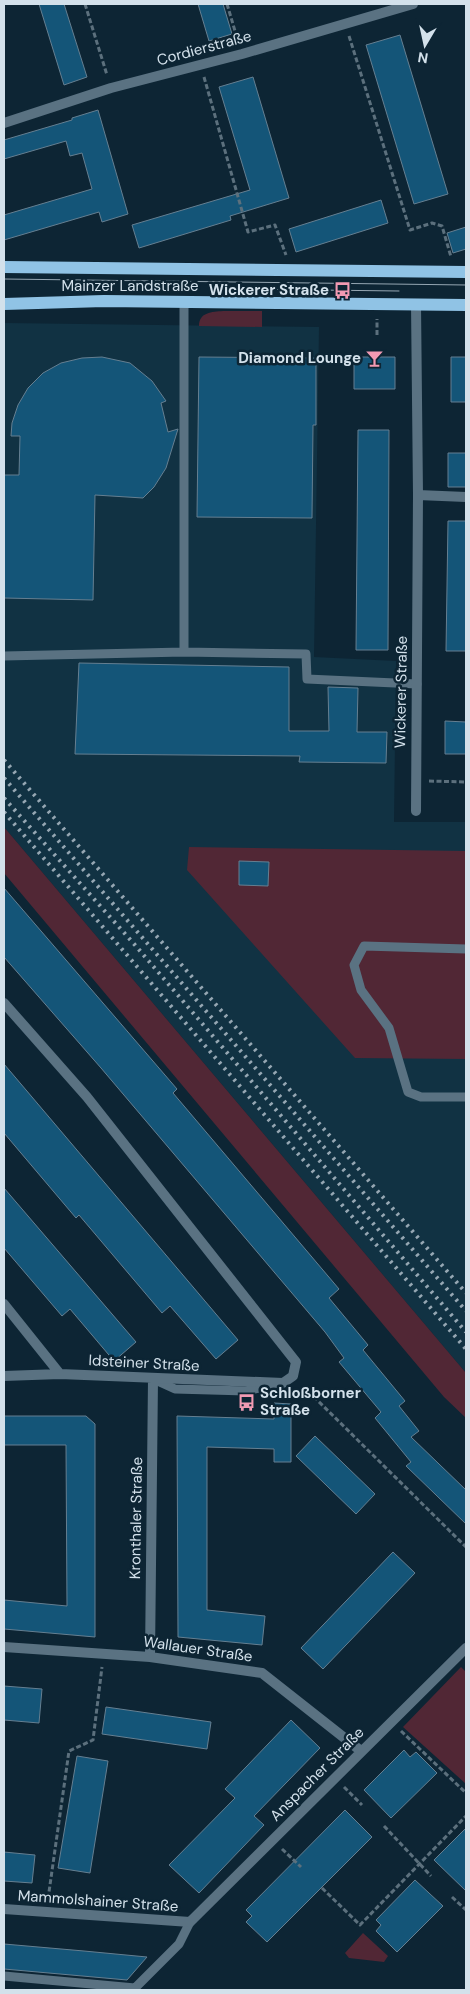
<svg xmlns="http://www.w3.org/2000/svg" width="470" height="1994" viewBox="0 0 470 1994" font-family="'DM Sans',sans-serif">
<rect width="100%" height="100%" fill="#0d2534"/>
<!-- built -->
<path fill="#113243" d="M 4,323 L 319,327 L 314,657 L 396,661 L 394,822 L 466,822 L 466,1373 L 4,827 Z"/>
<!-- green -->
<path fill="#512735" d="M 223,311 L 262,311 L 262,327 L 199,326 C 199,312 212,312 223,311 Z
M 4,827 L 466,1373 L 466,1418 L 444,1397 L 4,873 Z
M 189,847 L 466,851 L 466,1059 L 355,1058 L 187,870 Z
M 461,1667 L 466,1672 L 466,1784 L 403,1727 Z
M 363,1933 L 388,1956 L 384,1962 L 349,1958 L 345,1953 Z"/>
<!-- building -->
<path fill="#145578" stroke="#657f91" d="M 39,4 L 64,4 L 87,77 L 64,85 Z
M 198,4 L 223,4 L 232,34 L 209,41 Z
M 400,35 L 448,194 L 414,204 L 366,45 Z
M 253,77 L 289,198 L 230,216 L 231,220 L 139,248 L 132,225 L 250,190 L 219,87 Z
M 98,110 L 128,214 L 102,222 L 99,212 L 4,240 L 4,215 L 92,189 L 82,153 L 70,156 L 66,141 L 4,159 L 4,140 L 72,120 L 72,118 Z
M 381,200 L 388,223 L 296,252 L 289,229 Z
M 466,227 L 466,249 L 453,253 L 447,233 Z
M 102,357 L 130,363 L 152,381 L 166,401 L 161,403 L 168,432 L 178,429 L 166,468 L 154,487 L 143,498 L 95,495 L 93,600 L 4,598 L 4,475 L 19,475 L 20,436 L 11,436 L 12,423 L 18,405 L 28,388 L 43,373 L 61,363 L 82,358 Z
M 199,357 L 316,358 L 316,425 L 313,425 L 312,518 L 197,517 Z
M 354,357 L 395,357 L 395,389 L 354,389 Z
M 451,357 L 466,357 L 466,402 L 451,402 Z
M 358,430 L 389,430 L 388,650 L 356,650 Z
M 448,453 L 466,453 L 466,487 L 448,487 Z
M 448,521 L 466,521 L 466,651 L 446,651 Z
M 79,663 L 289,667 L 289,731 L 329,731 L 328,687 L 358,688 L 357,732 L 387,732 L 386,763 L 299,762 L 300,756 L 75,754 Z
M 445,721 L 466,722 L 466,754 L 445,754 Z
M 239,861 L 269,862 L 268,886 L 239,885 Z
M 4,888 L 177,1089 L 173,1093 L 339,1289 L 329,1298 L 368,1345 L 363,1350 L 405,1401 L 399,1406 L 419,1431 L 411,1437 L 466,1490 L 466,1524 L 406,1466 L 411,1462 L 375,1418 L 381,1412 L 339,1362 L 344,1358 L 325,1332 L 101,1068 L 4,957 Z
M 4,1064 L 238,1340 L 216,1359 L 170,1306 L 162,1313 L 79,1215 L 76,1218 L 4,1133 Z
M 4,1188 L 136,1342 L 114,1361 L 70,1309 L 62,1316 L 4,1248 Z
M 274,1403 L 291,1404 L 291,1462 L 274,1462 L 274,1449 L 207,1447 L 207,1610 L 265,1616 L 262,1645 L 178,1637 L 177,1416 L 274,1419 Z
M 4,1416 L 86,1416 L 95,1424 L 95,1637 L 4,1629 L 4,1600 L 67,1606 L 66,1445 L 4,1445 Z
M 315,1436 L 375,1494 L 356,1514 L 296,1456 Z
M 393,1552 L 415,1573 L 323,1669 L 301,1648 Z
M 4,1686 L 42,1689 L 39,1723 L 4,1720 Z
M 106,1707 L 211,1722 L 207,1749 L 102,1734 Z
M 291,1720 L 320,1748 L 254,1816 L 264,1825 L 199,1893 L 169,1865 L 235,1798 L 225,1789 Z
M 404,1750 L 410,1757 L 416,1752 L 437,1773 L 391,1818 L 364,1790 Z
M 77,1756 L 108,1761 L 90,1873 L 58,1868 Z
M 345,1810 L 372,1837 L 267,1942 L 246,1922 L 252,1916 L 246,1910 Z
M 466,1828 L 466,1891 L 434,1860 Z
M 4,1852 L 35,1855 L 32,1883 L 4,1881 Z
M 415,1880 L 443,1906 L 397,1952 L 376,1931 L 381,1925 L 376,1920 Z
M 4,1944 L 84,1951 L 147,1957 L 127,1980 L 4,1969 Z"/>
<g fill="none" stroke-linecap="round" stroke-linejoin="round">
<!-- path -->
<path stroke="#5c707d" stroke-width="3" stroke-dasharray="5 2.5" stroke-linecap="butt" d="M 85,4 L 107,75
M 227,4 L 238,41
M 349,36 L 410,230 L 432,223 L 442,226 L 451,257
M 204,77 L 248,232 L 275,225 L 286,255
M 377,335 L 377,319
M 429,781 L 466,782
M 303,1386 L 466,1547
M 401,1731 L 466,1793
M 344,1787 L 362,1805
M 384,1826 L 431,1876
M 282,1849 L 301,1867
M 322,1888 L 360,1925 L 466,1816
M 452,1897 L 466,1910
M 48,1899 L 69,1751 L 93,1740 L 102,1667"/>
<!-- service -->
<path stroke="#5a7282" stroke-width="9" d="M 184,652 L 306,654 L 307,679 L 417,684
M 4,656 L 184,652 L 184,302
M 466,949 L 364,946 L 354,965 L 361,990 L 389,1028 L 408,1092 L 421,1097 L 466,1097
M 153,1379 L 175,1389 L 246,1391 L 273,1385
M 4,1976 L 135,1988 L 179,1944 L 190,1922"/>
<!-- minor -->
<path stroke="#5a7282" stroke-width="10" d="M 4,123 L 111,88 L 242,54 L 413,4
M 418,495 L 466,497
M 416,811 L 418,495 L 416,304
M 4,1003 L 87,1097 L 296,1362 L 293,1376 L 283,1383 L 60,1374 L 4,1376
M 4,1304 L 60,1374
M 4,1647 L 150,1657 L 262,1673 L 361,1751
M 150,1657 L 153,1379
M 4,1909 L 190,1922 L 466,1648"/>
<!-- primary -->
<path stroke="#90c3e5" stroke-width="12" d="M 4,267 L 466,272
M 4,304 L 104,301 L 466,305"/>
<!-- tram -->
<path stroke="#96a7b3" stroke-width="1" d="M 4,279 L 466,285
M 236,289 L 399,291"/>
<!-- rail -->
<path stroke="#96a7b3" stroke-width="4" stroke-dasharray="2.5 5" stroke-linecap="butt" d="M 4,760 L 466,1293
M 4,778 L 466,1311
M 4,798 L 135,945 L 466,1332
M 4,812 L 466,1349"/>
</g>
<!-- icons -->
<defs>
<symbol id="bus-bare" viewBox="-9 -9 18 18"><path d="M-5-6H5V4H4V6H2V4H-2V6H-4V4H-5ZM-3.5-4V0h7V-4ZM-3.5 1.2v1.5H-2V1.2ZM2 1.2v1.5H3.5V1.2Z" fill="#f19ab3" stroke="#0d2534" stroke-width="2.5" paint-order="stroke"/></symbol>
<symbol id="bar-bare" viewBox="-9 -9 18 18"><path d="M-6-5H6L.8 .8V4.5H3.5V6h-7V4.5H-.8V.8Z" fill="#f19ab3" stroke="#0d2534" stroke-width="2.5" paint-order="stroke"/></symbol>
</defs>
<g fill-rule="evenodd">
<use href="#bus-bare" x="330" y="278" width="25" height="25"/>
<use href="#bar-bare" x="362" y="346" width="25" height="25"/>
<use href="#bus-bare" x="234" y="1390" width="25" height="25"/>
</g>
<g text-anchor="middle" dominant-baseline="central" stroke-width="5" stroke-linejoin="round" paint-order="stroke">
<!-- street labels -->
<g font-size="15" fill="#d3e1eb" stroke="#0d2534">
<text transform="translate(204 48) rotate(-15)">Cordierstraße</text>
<text x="130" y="286">Mainzer Landstraße</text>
<text transform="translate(401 692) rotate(-89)">Wickerer Straße</text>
<text transform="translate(144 1363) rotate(3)">Idsteiner Straße</text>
<text transform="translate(136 1518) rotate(-89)">Kronthaler Straße</text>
<text transform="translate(198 1649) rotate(8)">Wallauer Straße</text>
<text transform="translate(317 1774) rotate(-45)">Anspacher Straße</text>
<text transform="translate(98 1901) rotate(4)">Mammolshainer Straße</text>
</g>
<!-- poi labels -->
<g font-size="15" font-weight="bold" fill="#d3e1eb" stroke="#0d2534" text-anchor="end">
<text x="329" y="290">Wickerer Straße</text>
<text x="361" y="358">Diamond Lounge</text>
<text x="260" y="1393" text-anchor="start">Schloßborner<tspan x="260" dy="17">Straße</tspan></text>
</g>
</g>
<!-- border -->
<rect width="470" height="1994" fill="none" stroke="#d3e1eb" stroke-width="10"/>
<!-- north arrow -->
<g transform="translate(425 45) rotate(189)" stroke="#0d2534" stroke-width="4" paint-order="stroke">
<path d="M0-4L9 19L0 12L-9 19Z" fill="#d3e1eb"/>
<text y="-8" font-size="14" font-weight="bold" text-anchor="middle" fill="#d3e1eb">N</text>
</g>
</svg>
